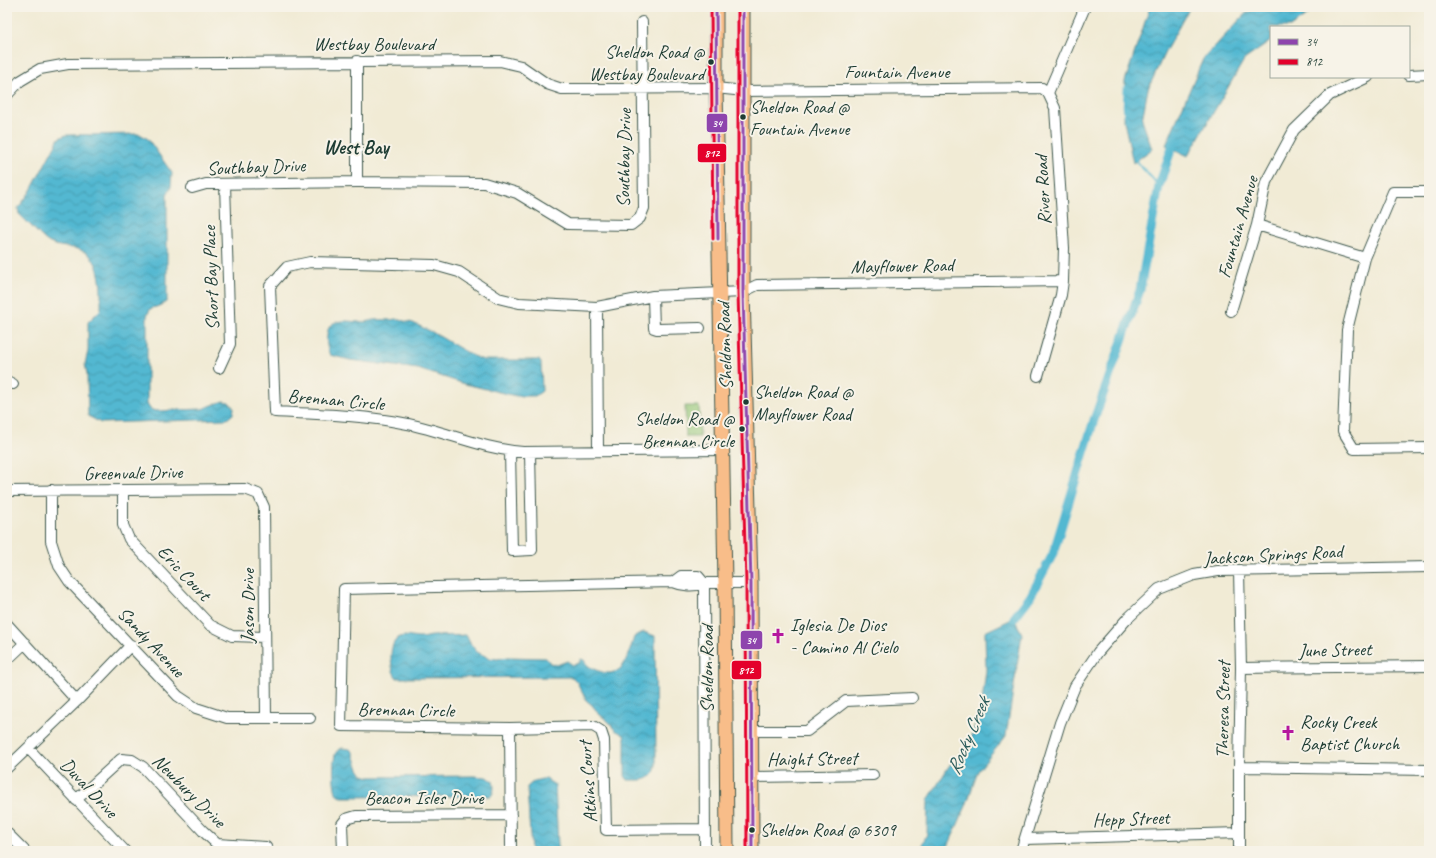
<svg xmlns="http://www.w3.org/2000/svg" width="1436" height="858" viewBox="0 0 1436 858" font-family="Caveat,sans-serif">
<defs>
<pattern id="water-waves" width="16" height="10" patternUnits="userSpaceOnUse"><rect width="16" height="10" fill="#53b8d1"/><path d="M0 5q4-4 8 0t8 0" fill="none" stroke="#4497aa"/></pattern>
</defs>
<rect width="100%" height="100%" fill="#f7f3e8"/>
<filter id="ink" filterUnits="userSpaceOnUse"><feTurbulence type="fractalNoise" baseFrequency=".025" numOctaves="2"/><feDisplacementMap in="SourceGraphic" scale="8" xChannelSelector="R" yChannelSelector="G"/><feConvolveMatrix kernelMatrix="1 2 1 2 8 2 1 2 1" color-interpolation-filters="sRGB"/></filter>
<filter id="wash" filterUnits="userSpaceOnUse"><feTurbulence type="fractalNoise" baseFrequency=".012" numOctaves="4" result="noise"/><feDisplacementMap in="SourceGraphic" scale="16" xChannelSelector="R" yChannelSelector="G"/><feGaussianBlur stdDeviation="0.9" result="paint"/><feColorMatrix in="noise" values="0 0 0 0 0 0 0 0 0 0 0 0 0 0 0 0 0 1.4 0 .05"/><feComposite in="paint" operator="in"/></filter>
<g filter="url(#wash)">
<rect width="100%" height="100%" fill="#f1ebd5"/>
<!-- pitch -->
<path fill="#95c778" stroke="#5a8256" d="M 685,406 L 699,406 L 700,437 L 686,437 Z"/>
<!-- water -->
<path fill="url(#water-waves)" stroke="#397a82" d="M 1150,7 L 1190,7 L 1165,52 L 1148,89 L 1142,120 L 1152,149 L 1133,163 L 1124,121 L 1125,81 Z
M 1257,7 L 1319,7 L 1290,27 L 1271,27 L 1271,41 L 1244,60 L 1188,156 L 1166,145 L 1203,59 L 1245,14 Z
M 140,134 L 148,139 L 172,173 L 171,187 L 167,195 L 167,301 L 162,305 L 150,309 L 147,316 L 147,404 L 150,409 L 155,411 L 202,409 L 223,401 L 229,402 L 234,408 L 233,414 L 227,419 L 101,423 L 88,416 L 87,374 L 85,364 L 88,351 L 88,322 L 101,309 C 101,291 103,260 83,251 C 73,246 60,248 50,243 C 42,239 27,221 19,214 L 18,208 L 30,192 L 59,138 L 66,135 Z
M 396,319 L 413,323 L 432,332 L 473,356 L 483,360 L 539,360 L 541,363 L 542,391 L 535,396 L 516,396 L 465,384 L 418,369 L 350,360 L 330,355 C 327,349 326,343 327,336 C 328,314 351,323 365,322 C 368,322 371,320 374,320 C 382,319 389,321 396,319 Z
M 1014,618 L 1022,634 L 1006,736 L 978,771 L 966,806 L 946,851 L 919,851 L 927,834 L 928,800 L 949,766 L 968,745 L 981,709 L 986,671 L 985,632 Z
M 644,632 L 655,636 L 656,765 C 654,782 642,780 628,780 L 625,776 L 625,739 L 624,735 L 615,730 L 609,722 L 599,714 L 592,705 L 586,700 L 577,682 L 572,677 L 401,678 L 397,678 C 392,672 392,666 391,658 C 391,650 392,643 398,638 C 405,634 412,638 420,638 C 424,638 428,636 432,636 C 443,635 455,636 466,635 L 470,643 L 477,652 L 489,658 L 497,659 L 508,657 L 546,658 L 550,663 L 557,665 L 567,661 L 573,665 L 579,663 L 581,659 L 584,660 C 587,666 592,669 599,671 C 624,680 628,656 634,637 L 636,635 Z
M 342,748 L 350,749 L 353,752 L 359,769 L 363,775 L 370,777 L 474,776 L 486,777 L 493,781 C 494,786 495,791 491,796 L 342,797 L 337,795 C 333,787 332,761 336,752 Z
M 542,779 L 546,779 L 555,785 L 558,846 L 560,851 L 531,851 L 527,787 L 534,781 Z"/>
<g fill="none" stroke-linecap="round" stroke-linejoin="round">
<!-- stream -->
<path stroke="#53b8d1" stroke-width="2.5" d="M 1125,115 L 1124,106 L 1125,86
M 1136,158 L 1137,162 L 1159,186"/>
<!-- canal -->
<path stroke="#53b8d1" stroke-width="9" d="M 1014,618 L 1030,597 L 1053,554 L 1094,420 L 1140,290 L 1159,186 L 1175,138"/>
</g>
</g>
<g filter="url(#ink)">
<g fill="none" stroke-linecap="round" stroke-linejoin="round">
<defs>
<path id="minor" d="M 357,61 L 357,182
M 1409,75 L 1429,74
M 7,95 L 20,81 L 40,69 L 68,64 L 500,61 L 521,66 L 547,84 L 562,89 L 716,88 L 744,91 L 1042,88 L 1048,93
M 192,188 L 206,184 L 357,182 L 484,183 L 517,193 L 568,224 L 631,225 L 640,218 L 644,208 L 642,22
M 1429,192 L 1393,192 L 1365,258 L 1347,330 L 1343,431 L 1354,449 L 1429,448
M 1257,225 L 1365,258
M 653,296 L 654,328 L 657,329 L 700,328
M 597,307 L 598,451
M 1231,311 L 1257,225 L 1266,182 L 1294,130 L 1330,95 L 1368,77
M 219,368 L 230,344 L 225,184
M 1038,376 L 1061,295 L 1063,281 L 1064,248 L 1055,108 L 1048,93 L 1085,7
M 7,381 L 13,384
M 722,450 L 523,452 C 483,449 447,432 408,424 C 364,415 319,414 275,412 L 270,286 L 287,267 L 310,262 L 434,265 L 459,272 L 498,298 L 519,303 L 597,307 L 653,296 L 743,292 L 757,285 L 1063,281
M 510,451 L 512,551 L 532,550 L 530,452
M 51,490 L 51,541 L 59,566 L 69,581 L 178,696 L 196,708 L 227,718 L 310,718
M 123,490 L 123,525 L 129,539 L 210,625 L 232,636 L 265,637
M 7,491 L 245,489 L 258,494 L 264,507 L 266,718
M 1239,570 L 1241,668 L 1239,767 L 1239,851
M 673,582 L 681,576 L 698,576 L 704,583
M 704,583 L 705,851
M 7,624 L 77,701
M 7,660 L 25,643
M 1241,668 L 1429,666
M 510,728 L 511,851
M 752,731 L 807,731 L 846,701 L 912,698
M 28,748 L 125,851
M 1239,767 L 1429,770
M 7,768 L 77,701 L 131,645
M 752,777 L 873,775
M 76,800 L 121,759 L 132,760 L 143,767 L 203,831 L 217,844 L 266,847 L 268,851
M 705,829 L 606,830 L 604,740 L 601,731 L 593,726 L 510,728 L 341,726 L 344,589 L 673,582 C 682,586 694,587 704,583 L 751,583
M 7,833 L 25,851
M 1025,839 L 1239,833
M 343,851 L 342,824 L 346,819 L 356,816 L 511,815
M 1021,851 L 1060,723 L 1075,686 L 1098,652 L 1126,620 L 1159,589 L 1194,575 L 1218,571 L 1429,567"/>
<path id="major" d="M 716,7 L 716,88 L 725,583 L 727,851
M 743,7 L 743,292 L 751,583 L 752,851"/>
</defs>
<!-- minor casing -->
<use href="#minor" stroke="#3e574c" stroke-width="12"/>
<!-- major casing -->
<use href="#major" stroke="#3e574c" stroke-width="15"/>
<!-- minor -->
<use href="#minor" stroke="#fff" stroke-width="10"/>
<!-- major -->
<use href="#major" stroke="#f8bd89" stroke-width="13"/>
<defs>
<path id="bus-1" d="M 716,7 L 718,239
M 743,7 L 743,292 L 751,583 L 752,851"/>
<path id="bus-2" d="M 711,7 L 713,239
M 738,7 L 738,292 L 746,583 L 747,851"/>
</defs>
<!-- bus-1 casing -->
<use href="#bus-1" stroke="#f7f3e8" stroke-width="6"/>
<!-- bus-2 casing -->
<use href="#bus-2" stroke="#f7f3e8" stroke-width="6"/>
<!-- bus-1 -->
<use href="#bus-1" stroke="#8e44ad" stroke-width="3"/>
<!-- bus-2 -->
<use href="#bus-2" stroke="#e4002b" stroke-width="3"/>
</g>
</g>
<!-- icons -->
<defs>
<symbol id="church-bare" viewBox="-9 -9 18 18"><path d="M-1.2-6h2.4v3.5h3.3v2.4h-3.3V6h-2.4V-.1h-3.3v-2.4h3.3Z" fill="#b5179e" stroke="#f7f3e8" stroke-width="2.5" paint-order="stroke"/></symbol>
</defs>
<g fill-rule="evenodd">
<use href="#church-bare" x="767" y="625" width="22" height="22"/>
<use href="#church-bare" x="1277" y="722" width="22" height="22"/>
</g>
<!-- markers -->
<g fill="#1f3d34" stroke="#f7f3e8" stroke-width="1.5">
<circle cx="711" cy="62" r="3.5"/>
<circle cx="743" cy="117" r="3.5"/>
<circle cx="746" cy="402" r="3.5"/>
<circle cx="742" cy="429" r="3.5"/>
<circle cx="752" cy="830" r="3.5"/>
</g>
<g text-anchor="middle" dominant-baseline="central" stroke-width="4" stroke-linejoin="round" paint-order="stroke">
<!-- bus labels -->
<g font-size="18" fill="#1f3d34" stroke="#f7f3e8" text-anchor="start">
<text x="704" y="52" text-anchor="end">Sheldon Road @<tspan x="704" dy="22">Westbay Boulevard</tspan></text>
<text x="750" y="107">Sheldon Road @<tspan x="750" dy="22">Fountain Avenue</tspan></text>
<text x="754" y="392">Sheldon Road @<tspan x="754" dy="22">Mayflower Road</tspan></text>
<text x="734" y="419" text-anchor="end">Sheldon Road @<tspan x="734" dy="22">Brennan Circle</tspan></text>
<text x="760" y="830">Sheldon Road @ 6309</text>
</g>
<!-- street labels -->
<g font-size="19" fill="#1f3d34" stroke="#f7f3e8">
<text x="374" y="44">Westbay Boulevard</text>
<text x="897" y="72">Fountain Avenue</text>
<text transform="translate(624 158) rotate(-89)">Southbay Drive</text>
<text transform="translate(256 167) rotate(-2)">Southbay Drive</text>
<text transform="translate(1043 190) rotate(-93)">River Road</text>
<text transform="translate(1238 227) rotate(-74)">Fountain Avenue</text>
<text transform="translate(902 266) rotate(-1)">Mayflower Road</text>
<text transform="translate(211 278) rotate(-92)">Short Bay Place</text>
<text transform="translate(725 346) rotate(-92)">Sheldon Road</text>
<text transform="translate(336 400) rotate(5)">Brennan Circle</text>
<text transform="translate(133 473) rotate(-1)">Greenvale Drive</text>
<text transform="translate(1273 555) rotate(-3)">Jackson Springs Road</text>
<text transform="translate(184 573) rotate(47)">Eric Court</text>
<text transform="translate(248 606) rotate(-90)">Jason Drive</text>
<text transform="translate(151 642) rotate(47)">Sandy Avenue</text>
<text transform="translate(1335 650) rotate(-1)">June Street</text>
<text transform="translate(707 669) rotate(-90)">Sheldon Road</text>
<text transform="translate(406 710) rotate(1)">Brennan Circle</text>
<text transform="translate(1223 710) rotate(-89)">Theresa Street</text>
<text transform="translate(812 759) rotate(-1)">Haight Street</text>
<text transform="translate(588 782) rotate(-94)">Atkins Court</text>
<text transform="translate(89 788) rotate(47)">Duval Drive</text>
<text transform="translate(189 791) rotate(45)">Newbury Drive</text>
<text x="424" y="798">Beacon Isles Drive</text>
<text transform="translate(1131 819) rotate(-2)">Hepp Street</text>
</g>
<!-- poi labels -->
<g font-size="19" fill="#1f3d34" stroke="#f7f3e8" text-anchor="start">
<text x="790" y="625">Iglesia De Dios<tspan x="790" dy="22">- Camino Al Cielo</tspan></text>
<text x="1300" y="722">Rocky Creek<tspan x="1300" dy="22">Baptist Church</tspan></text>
</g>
<!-- neighbourhood labels -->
<g font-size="20" font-weight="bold" fill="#1f3d34" stroke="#f7f3e8">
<text x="356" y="147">West Bay</text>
</g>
<!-- water labels -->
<g font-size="20" font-style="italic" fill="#2c5c5b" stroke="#f7f3e8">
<text transform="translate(968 736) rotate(-67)">Rocky Creek</text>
</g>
</g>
<g stroke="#f7f3e8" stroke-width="1.5">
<rect x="706" y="113" width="22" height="20" rx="4" fill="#8e44ad"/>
<rect x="697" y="143" width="30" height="20" rx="4" fill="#e4002b"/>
<rect x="740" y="630" width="23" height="20" rx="4" fill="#8e44ad"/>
<rect x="731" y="660" width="31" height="20" rx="4" fill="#e4002b"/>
</g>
<g font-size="11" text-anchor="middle" font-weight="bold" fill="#fff">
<text x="717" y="127">34</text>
<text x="712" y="157">812</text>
<text x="751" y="644">34</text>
<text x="746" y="674">812</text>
</g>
<!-- margin -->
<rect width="1436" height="858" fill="none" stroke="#f7f3e8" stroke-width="24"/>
<!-- legend -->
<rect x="1270" y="26" width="140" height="52" fill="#f7f3e8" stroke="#a1aaa0"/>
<rect x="1278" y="39" width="20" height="6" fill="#8e44ad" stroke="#a1aaa0"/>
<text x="1306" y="46" font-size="12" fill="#1f3d34">34</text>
<rect x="1278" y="59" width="20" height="6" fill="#e4002b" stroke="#a1aaa0"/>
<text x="1306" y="66" font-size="12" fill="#1f3d34">812</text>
</svg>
